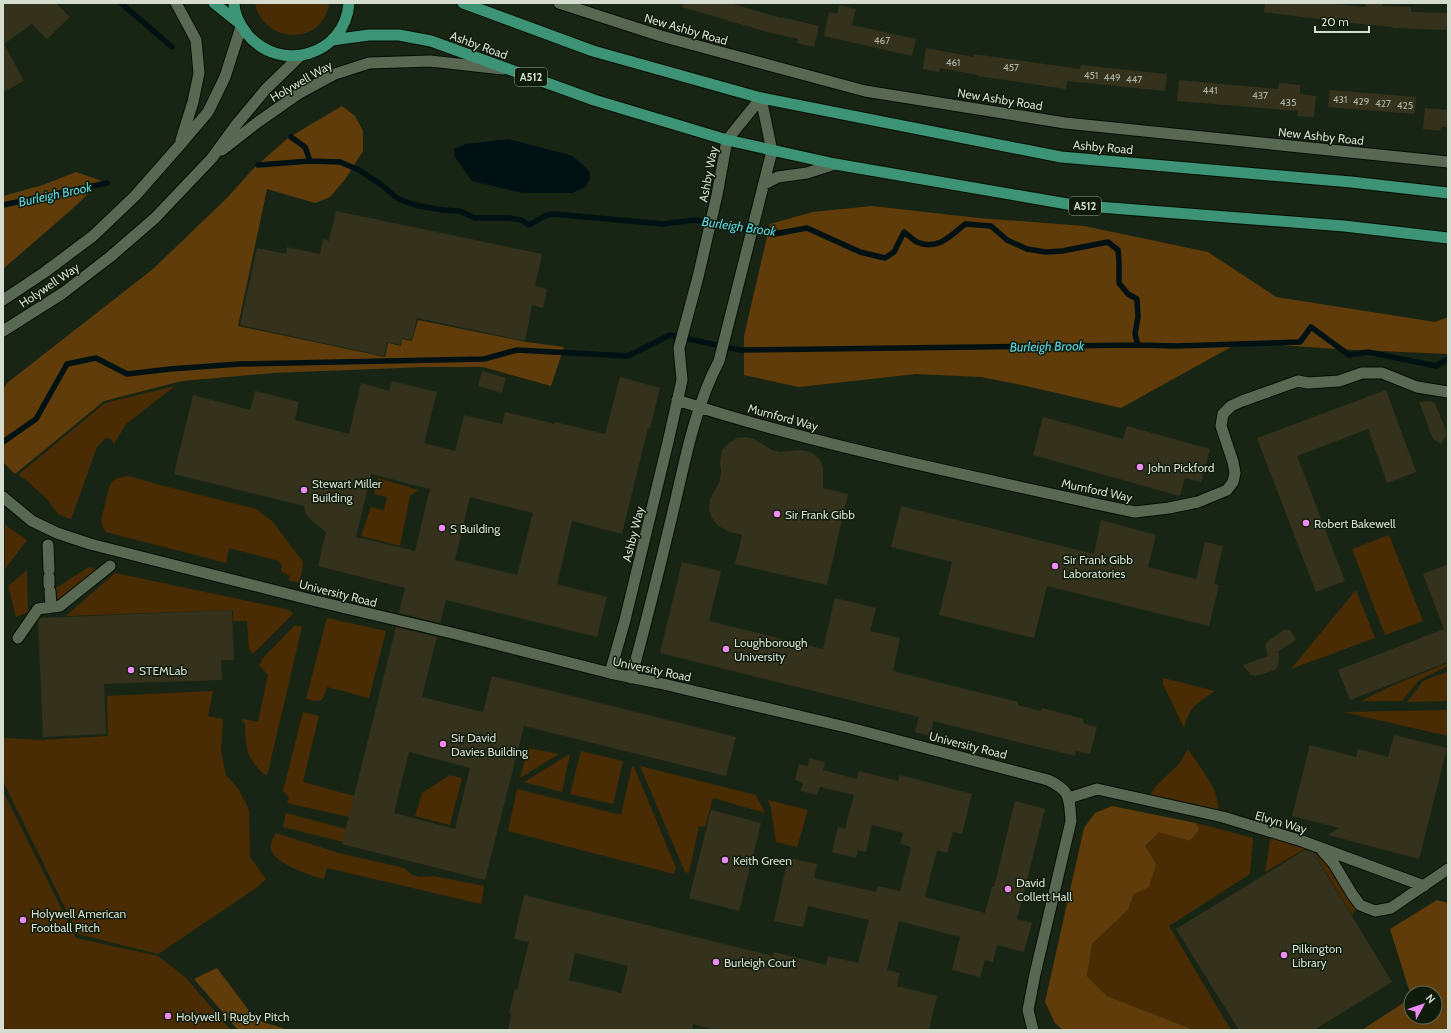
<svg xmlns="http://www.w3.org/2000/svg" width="1451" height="1033" viewBox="0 0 1451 1033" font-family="Cabin,sans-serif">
<rect width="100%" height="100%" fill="#192514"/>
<!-- green -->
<path fill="#4a2c04" d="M 255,3 L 329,3 C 324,46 263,45 255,3 Z
M 175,386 L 126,424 L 114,444 L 111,439 L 106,438 L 97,447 L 71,519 L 58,514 L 48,500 L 26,480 L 18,475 L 105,403 Z
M 129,476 L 160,485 L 256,509 L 272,521 L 303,562 L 300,583 L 289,580 L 290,576 L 282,572 L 281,570 L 282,566 L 279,561 L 229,548 L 226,563 L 106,532 L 103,528 L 101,521 L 110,484 L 117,478 Z
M 378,478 L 418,490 L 410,496 L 400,546 L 361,536 L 371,507 L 384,510 L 387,497 L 374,494 Z
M 5,525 L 27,540 L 5,569 Z
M 1389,535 L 1423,621 L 1385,635 L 1352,549 Z
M 89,567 L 101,571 L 57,602 L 56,588 Z
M 27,570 L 28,612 L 16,617 L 8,586 Z
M 115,573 L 286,609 L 291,611 L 293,614 L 254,653 L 251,652 L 249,649 L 247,621 L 233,621 L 233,610 L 66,616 Z
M 1356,590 L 1375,638 L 1291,669 Z
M 327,618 L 386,631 L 369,698 L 327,687 C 322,702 323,703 306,699 Z
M 295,625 L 302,627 L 267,776 C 246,760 246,748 245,723 L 242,722 L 243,719 L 258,722 L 268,675 L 259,665 L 262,662 L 261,660 Z
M 1448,663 L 1448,666 L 1419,680 L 1402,701 L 1361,701 L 1389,687 Z
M 1447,672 L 1448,701 L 1407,702 L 1423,681 Z
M 1163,678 L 1215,691 C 1197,703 1190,706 1184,728 L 1163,684 Z
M 213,691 L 208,716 L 223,719 L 221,751 L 226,775 L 239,790 L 249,810 L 250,857 L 266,879 L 256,888 L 158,954 L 78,934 L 3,781 L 3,738 L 43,740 L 108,736 L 107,696 Z
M 1448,710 L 1448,736 L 1343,712 Z
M 303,712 L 319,716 L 303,782 L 354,796 L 349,817 L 287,803 L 289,797 L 283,791 Z
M 528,748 L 559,754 L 520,778 Z
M 1188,749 C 1201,770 1219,787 1219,814 L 1149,797 L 1156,786 L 1179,764 Z
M 581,751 L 623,761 L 613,804 L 570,794 Z
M 570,754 L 562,792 L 524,782 Z
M 632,766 L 634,767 L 676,868 L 674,874 L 508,831 L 517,789 L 621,815 Z
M 640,766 L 756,795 L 765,813 L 713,798 L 705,827 L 699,826 L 689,873 L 685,872 Z
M 450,775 L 462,778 L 450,825 L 415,816 L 422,793 Z
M 3,791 L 76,938 L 158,956 L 186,978 L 231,1030 L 3,1030 Z
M 768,800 L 808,810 L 797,847 L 776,842 L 771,808 Z
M 286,813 L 346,829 L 343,842 L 283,827 Z
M 1196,823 L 1253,838 L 1250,874 L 1169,926 L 1231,1030 L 1194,1030 L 1107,996 L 1087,976 L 1092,944 L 1128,910 L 1134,894 L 1145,846 L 1159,831 L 1190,841 L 1199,830 Z
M 276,833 L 339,853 L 404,868 L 412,875 L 421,877 L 434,876 L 484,886 L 481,904 L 327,868 L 324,879 C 311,876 272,863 271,848 C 270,843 274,837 276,833 Z
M 1271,834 L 1317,848 L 1359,905 L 1352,915 L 1310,846 L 1265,872 Z"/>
<!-- forest -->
<path fill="#603c0b" d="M 342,106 L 355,116 L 363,131 L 363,151 L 346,178 L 330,197 L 315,203 L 267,189 L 238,326 L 385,357 L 388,343 L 401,346 L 402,339 L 412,341 L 418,320 L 526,342 L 564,347 L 551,386 L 483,367 L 425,367 L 273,373 L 182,381 L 104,401 L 15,474 L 3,462 L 3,390 L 7,383 L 153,269 L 227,198 L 253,169 L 288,138 Z
M 76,172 L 102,181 L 71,210 L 3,269 L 3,196 L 43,185 Z
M 872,206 L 978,218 L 1084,226 L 1208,252 L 1276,297 L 1435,322 L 1448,317 L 1448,354 L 1336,349 L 1240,342 L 1121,408 L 1022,385 L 981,377 L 916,374 L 799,387 L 744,375 L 744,336 L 770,224 L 813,212 Z
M 1112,806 L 1196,823 L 1199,830 L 1190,841 L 1159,832 L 1145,846 L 1156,864 L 1149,887 L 1134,894 L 1128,910 L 1092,944 L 1087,976 L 1107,996 L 1194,1030 L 1063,1030 L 1055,1023 L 1045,1002 L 1084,828 L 1095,813 Z
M 1437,900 L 1448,903 L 1448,1030 L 1362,1030 L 1411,998 L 1411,1017 L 1435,1017 L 1435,993 L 1411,993 L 1411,996 L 1390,929 Z
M 217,968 L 256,1020 L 289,1030 L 238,1030 L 194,979 Z"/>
<!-- water -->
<path fill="#001114" d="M 509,139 L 573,156 L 589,171 L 590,178 L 586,187 L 572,193 L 522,193 L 472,181 L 455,157 L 454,149 L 466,144 Z"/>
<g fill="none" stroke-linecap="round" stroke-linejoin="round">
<!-- stream -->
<path stroke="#001114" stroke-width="5.5" d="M 121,3 L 172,47
M 291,137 L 305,147 L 310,161
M 258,165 L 310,161 L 340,162 L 359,170 L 380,184 L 397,198 L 415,205 L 442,210 L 460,211 L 475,218 L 510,218 L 521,220 L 529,225 C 538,221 543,215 553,214 L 663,224 L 694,220 L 774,234 L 807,228 L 860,252 L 885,258 L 894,252 L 904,232 C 908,235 913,240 917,242 C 937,251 951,236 965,224 L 991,226 L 1007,240 L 1027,249 L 1046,252 L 1062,251 L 1108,242 L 1118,250 L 1119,261 L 1119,283 L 1128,294 L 1137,299 L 1138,317 L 1135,334 L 1138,345
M 3,205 L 107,183
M 3,442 L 36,419 L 67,364 L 96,358 L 127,374 L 170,369 L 239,364 L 484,359 L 517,350 L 628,356 L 670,335 L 740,350 L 1138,345 L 1176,346 L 1300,342 L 1311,327 L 1349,355 L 1368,352 L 1436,366 L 1448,359"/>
</g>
<!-- building -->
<path fill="#34321c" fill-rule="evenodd" d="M 3,3 L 56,3 L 70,17 L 47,39 L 32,24 L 4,44 L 24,81 L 3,92 Z
M 683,3 L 729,3 L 781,18 L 781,17 L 819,26 L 814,47 L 797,43 L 798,39 L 767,32 L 682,7 Z
M 1265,3 L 1326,3 L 1365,7 L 1366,3 L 1369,3 L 1383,4 L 1383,6 L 1411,7 L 1411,12 L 1448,13 L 1448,30 L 1393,28 L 1393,27 L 1340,22 L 1264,12 Z
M 839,5 L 856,9 L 852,25 L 916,39 L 912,56 L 824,36 L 829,12 L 837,14 Z
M 926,48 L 974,57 L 974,54 L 1080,69 L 1081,65 L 1167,74 L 1165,91 L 1067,81 L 1066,89 L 978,76 L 978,75 L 940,68 L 939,72 L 923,69 Z
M 1179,80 L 1278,89 L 1279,83 L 1300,85 L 1300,94 L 1316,96 L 1314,117 L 1297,116 L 1298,111 L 1177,101 Z
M 1330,90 L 1416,97 L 1415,114 L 1328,107 Z
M 1425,108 L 1448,110 L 1448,127 L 1441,127 L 1440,131 L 1423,129 Z
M 336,211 L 542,254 L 535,286 L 547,289 L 543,308 L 532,305 L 525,341 L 417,318 L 412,340 L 402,338 L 400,345 L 387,342 L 384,356 L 240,325 L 257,248 L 286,254 L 287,247 L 320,254 L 323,239 L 329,241 Z
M 482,371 L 506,378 L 502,393 L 478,386 Z
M 620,377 L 660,388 L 650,428 L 648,428 L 622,534 L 572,521 L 557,584 L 607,597 L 597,637 L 446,600 L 440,623 L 399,613 L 405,588 L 318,566 L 326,532 L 311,520 L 306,514 L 304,506 L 174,474 L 193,395 L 250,410 L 255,391 L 299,402 L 295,420 L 349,434 L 361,383 L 389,391 L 392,381 L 437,392 L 424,443 L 455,451 L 464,415 L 502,424 L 505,412 L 555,424 L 555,422 L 605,434 ZM 371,474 L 430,489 L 415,551 L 356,537 ZM 470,497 L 533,513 L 517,575 L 455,560 Z
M 1386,390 L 1416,472 L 1387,483 L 1368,429 L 1297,456 L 1345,581 L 1316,592 L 1257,438 Z
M 1430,401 L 1435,403 L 1446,431 L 1446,436 L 1441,444 L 1433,439 L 1419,402 Z
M 1043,417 L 1123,439 L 1127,426 L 1210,449 L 1201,482 L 1185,478 L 1180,496 L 1033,455 Z
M 746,437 L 754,439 L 772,450 L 781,452 L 798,450 L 807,451 L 814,454 L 820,460 L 823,468 L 823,488 L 848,494 L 827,585 L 735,564 L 742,535 L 730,532 L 718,526 L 712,518 L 709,509 L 710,499 L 720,481 L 721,471 L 720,461 L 722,450 L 729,443 L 737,438 Z
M 901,506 L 1094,554 L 1101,520 L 1156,535 L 1148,567 L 1196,579 L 1205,542 L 1223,546 L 1214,584 L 1219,585 L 1209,626 L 1047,586 L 1034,638 L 939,615 L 952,562 L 891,547 Z
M 682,562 L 721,571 L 709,621 L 823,649 L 835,598 L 876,608 L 870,631 L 900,638 L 893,671 L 1018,702 L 1018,705 L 1041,711 L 1042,708 L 1084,719 L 1083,723 L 1097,727 L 1090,754 L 1076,751 L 1075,756 L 933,721 L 931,736 L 915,732 L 919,717 L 660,653 Z
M 1448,564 L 1448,662 L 1350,700 L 1338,670 L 1444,629 L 1423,574 Z
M 232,610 L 234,660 L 221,660 L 222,680 L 104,684 L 106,734 L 43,737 L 38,621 L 40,618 Z
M 396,627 L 437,637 L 422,697 L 483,712 L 492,676 L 736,737 L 726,776 L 524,726 L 485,880 L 342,844 ZM 409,752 L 470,768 L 455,829 L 394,813 Z
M 1284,630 L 1290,630 L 1296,640 L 1276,653 L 1279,652 L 1278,666 L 1275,670 L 1256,676 L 1251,675 L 1243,665 L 1268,656 L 1265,646 L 1268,641 Z
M 1394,735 L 1447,748 L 1419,859 L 1328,835 L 1339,828 L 1292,816 L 1310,745 L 1356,757 L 1358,749 L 1388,757 Z
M 809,758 L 825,762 L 823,770 L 849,777 L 857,779 L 859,771 L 898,781 L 900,775 L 972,794 L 962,834 L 953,832 L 947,853 L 937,850 L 925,897 L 985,913 L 992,887 L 994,887 L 1015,801 L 1045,809 L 1017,919 L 1032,923 L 1024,952 L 997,945 L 993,962 L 985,960 L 980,977 L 952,970 L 960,937 L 899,921 L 887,970 L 900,973 L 897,986 L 937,996 L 929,1030 L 716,1030 L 693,1024 L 692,1030 L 508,1030 L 511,1014 L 509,1013 L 515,989 L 517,990 L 529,942 L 514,939 L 524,895 L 773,956 L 774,952 L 826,965 L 828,956 L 858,963 L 869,920 L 808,906 L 803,927 L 774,921 L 788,858 L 817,864 L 814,878 L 876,892 L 878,886 L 900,891 L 911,847 L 900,844 L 903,833 L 872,825 L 866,852 L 858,850 L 856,858 L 832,852 L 838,827 L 845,829 L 854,795 L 820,787 L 817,795 L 801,791 L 803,783 L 795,780 L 799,764 L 808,766 ZM 575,953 L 628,966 L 621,993 L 569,980 Z
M 711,810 L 761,823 L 739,911 L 689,898 Z
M 1305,850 L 1313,852 L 1392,982 L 1314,1030 L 1239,1030 L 1176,929 Z"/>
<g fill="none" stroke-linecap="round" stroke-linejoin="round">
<defs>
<path id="pedestrian" d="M 48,545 L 49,570
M 49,577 L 49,585
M 50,591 L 51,607
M 18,638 L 38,609 L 60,606 L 110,566"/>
<path id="minor" d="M 176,3 L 196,40 L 199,73 L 193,102 L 181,140
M 559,3 L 661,36 L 865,91 L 1065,123 L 1448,162
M 222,150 L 258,122 L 298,94 L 335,74 L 369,63 L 430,61 L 503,69
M 764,184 L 778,177 L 807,173 L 835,164
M 3,300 L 45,272 L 93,236 L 135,196 L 179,146 L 208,112 L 225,77 L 241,27
M 3,331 L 63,293 L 110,257 L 155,218 L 212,158 L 236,125 L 266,89 L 300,56
M 677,400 C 815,445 959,473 1101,505 L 1135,512 L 1169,508 L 1198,502 L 1227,490 L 1233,482 L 1235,473 L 1233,462 L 1221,426 L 1223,414 L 1231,406 L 1242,401 L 1298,381 L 1308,383 L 1339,381 L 1362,373 L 1382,373 L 1417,387 L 1448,392
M 3,497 L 32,521 L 57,533 L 90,544 L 316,601 L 456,634 L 610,673 L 659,683 L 850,728 L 1048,780 C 1071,791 1069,797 1071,821 L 1035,974 L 1028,1010 L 1033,1030
M 610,673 L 625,620 L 668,442 L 682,380 L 679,348 L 698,277 L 717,195 L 727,140 L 761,98
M 631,678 C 647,620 661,562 675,503 C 686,455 696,405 719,361 L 772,151 L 761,98
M 1069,798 L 1097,789 L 1223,817 L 1302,841 L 1424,886
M 1320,848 L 1334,864 L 1352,894 L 1360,905 L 1375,911 L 1391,908 L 1448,869"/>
<path id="primary" d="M 214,3 L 239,23
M 234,3 C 234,14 240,25 247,34 C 280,74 345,56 349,3
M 463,3 L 593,51 L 761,98 L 1061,157 L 1351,182 L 1448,193
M 332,40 L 369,35 L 399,35 L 431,41 L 594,100 L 727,140 L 835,164 L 1073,205 L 1344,226 L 1448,238"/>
</defs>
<!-- pedestrian casing -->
<use href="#pedestrian" stroke="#040e02" stroke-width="13"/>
<!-- minor casing -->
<use href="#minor" stroke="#040e02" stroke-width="13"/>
<!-- primary casing -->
<use href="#primary" stroke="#040e02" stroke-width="13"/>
<!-- pedestrian -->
<use href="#pedestrian" stroke="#596853" stroke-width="11"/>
<!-- minor -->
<use href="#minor" stroke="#596853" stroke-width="11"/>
<!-- primary -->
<use href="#primary" stroke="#3c9376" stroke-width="11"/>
</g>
<!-- markers -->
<g fill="#f08bf5" stroke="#101c0b" stroke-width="1.5">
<circle cx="1140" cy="467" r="4"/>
<circle cx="304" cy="490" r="4"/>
<circle cx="777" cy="514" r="4"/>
<circle cx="1306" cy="523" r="4"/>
<circle cx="442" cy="528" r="4"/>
<circle cx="1055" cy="566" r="4"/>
<circle cx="726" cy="649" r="4"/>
<circle cx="131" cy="670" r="4"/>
<circle cx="443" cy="744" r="4"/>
<circle cx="725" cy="860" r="4"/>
<circle cx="1008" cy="889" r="4"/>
<circle cx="23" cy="920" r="4"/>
<circle cx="1284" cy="955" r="4"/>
<circle cx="716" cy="962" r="4"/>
<circle cx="168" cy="1016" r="4"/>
</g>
<g text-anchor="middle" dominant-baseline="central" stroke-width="3" stroke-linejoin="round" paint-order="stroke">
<!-- number labels -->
<g font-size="10" fill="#adb2a4">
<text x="882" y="40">467</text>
<text x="953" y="62">461</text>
<text x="1011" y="67">457</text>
<text x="1091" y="75">451</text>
<text x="1112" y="77">449</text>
<text x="1134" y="79">447</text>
<text x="1210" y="90">441</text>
<text x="1260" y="95">437</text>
<text x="1340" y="99">431</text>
<text x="1361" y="101">429</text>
<text x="1288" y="102">435</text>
<text x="1383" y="103">427</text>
<text x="1405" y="105">425</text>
</g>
<!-- shield labels -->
<g fill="#101c0b" stroke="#9aa396" stroke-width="1">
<rect x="515" y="68" width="32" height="18" rx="3"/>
<rect x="1069" y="197" width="32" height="18" rx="3"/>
</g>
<g font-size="11" font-weight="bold" fill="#d5ddd1">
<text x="531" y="77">A512</text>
<text x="1085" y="206">A512</text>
</g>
<!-- street labels -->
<g font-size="12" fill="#d5ddd1" stroke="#101c0b">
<text transform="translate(686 29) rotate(16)">New Ashby Road</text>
<text transform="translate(479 45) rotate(20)">Ashby Road</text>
<text transform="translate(301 81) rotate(-30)">Holywell Way</text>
<text transform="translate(1000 99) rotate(9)">New Ashby Road</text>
<text transform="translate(1321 136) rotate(6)">New Ashby Road</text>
<text transform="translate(1103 147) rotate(5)">Ashby Road</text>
<text transform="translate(708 174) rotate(-79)">Ashby Way</text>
<text transform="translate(49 285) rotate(-34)">Holywell Way</text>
<text transform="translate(783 417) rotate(15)">Mumford Way</text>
<text transform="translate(1097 490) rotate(12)">Mumford Way</text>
<text transform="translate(633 534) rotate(-76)">Ashby Way</text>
<text transform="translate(338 593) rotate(14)">University Road</text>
<text transform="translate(652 669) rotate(12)">University Road</text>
<text transform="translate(968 745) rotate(14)">University Road</text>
<text transform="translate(1281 822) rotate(16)">Elvyn Way</text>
</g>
<!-- poi labels -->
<g font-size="12" fill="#d5ddd1" stroke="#101c0b" text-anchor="start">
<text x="1148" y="467">John Pickford</text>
<text x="312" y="483">Stewart Miller<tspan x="312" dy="14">Building</tspan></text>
<text x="785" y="514">Sir Frank Gibb</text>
<text x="1314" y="523">Robert Bakewell</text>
<text x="450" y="528">S Building</text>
<text x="1063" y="559">Sir Frank Gibb<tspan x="1063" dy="14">Laboratories</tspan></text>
<text x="734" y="642">Loughborough<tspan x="734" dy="14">University</tspan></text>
<text x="139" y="670">STEMLab</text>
<text x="451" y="737">Sir David<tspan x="451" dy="14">Davies Building</tspan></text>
<text x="733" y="860">Keith Green</text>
<text x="1016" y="882">David<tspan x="1016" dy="14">Collett Hall</tspan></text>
<text x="31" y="913">Holywell American<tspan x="31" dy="14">Football Pitch</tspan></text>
<text x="1292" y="948">Pilkington<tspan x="1292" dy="14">Library</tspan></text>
<text x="724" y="962">Burleigh Court</text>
<text x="176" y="1016">Holywell 1 Rugby Pitch</text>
</g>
<!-- water labels -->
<g font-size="13" font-style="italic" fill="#5bd3e1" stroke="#101c0b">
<text transform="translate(55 194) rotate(-12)">Burleigh Brook</text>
<text transform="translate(739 226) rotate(8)">Burleigh Brook</text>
<text transform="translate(1047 346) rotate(-1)">Burleigh Brook</text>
</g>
</g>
<!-- border -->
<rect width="1451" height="1033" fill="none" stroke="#d5ddd1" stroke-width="8"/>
<!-- north arrow -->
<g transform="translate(1423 1005) rotate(50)"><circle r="19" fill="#101c0b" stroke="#5f695a"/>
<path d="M0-3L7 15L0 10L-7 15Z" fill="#f08bf5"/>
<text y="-6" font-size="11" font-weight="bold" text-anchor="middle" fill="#d5ddd1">N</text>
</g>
<!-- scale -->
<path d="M1315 26v6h54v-6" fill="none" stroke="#d5ddd1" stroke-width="2"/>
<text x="1321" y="26" font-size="12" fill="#d5ddd1" stroke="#101c0b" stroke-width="3" paint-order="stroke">20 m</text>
</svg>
